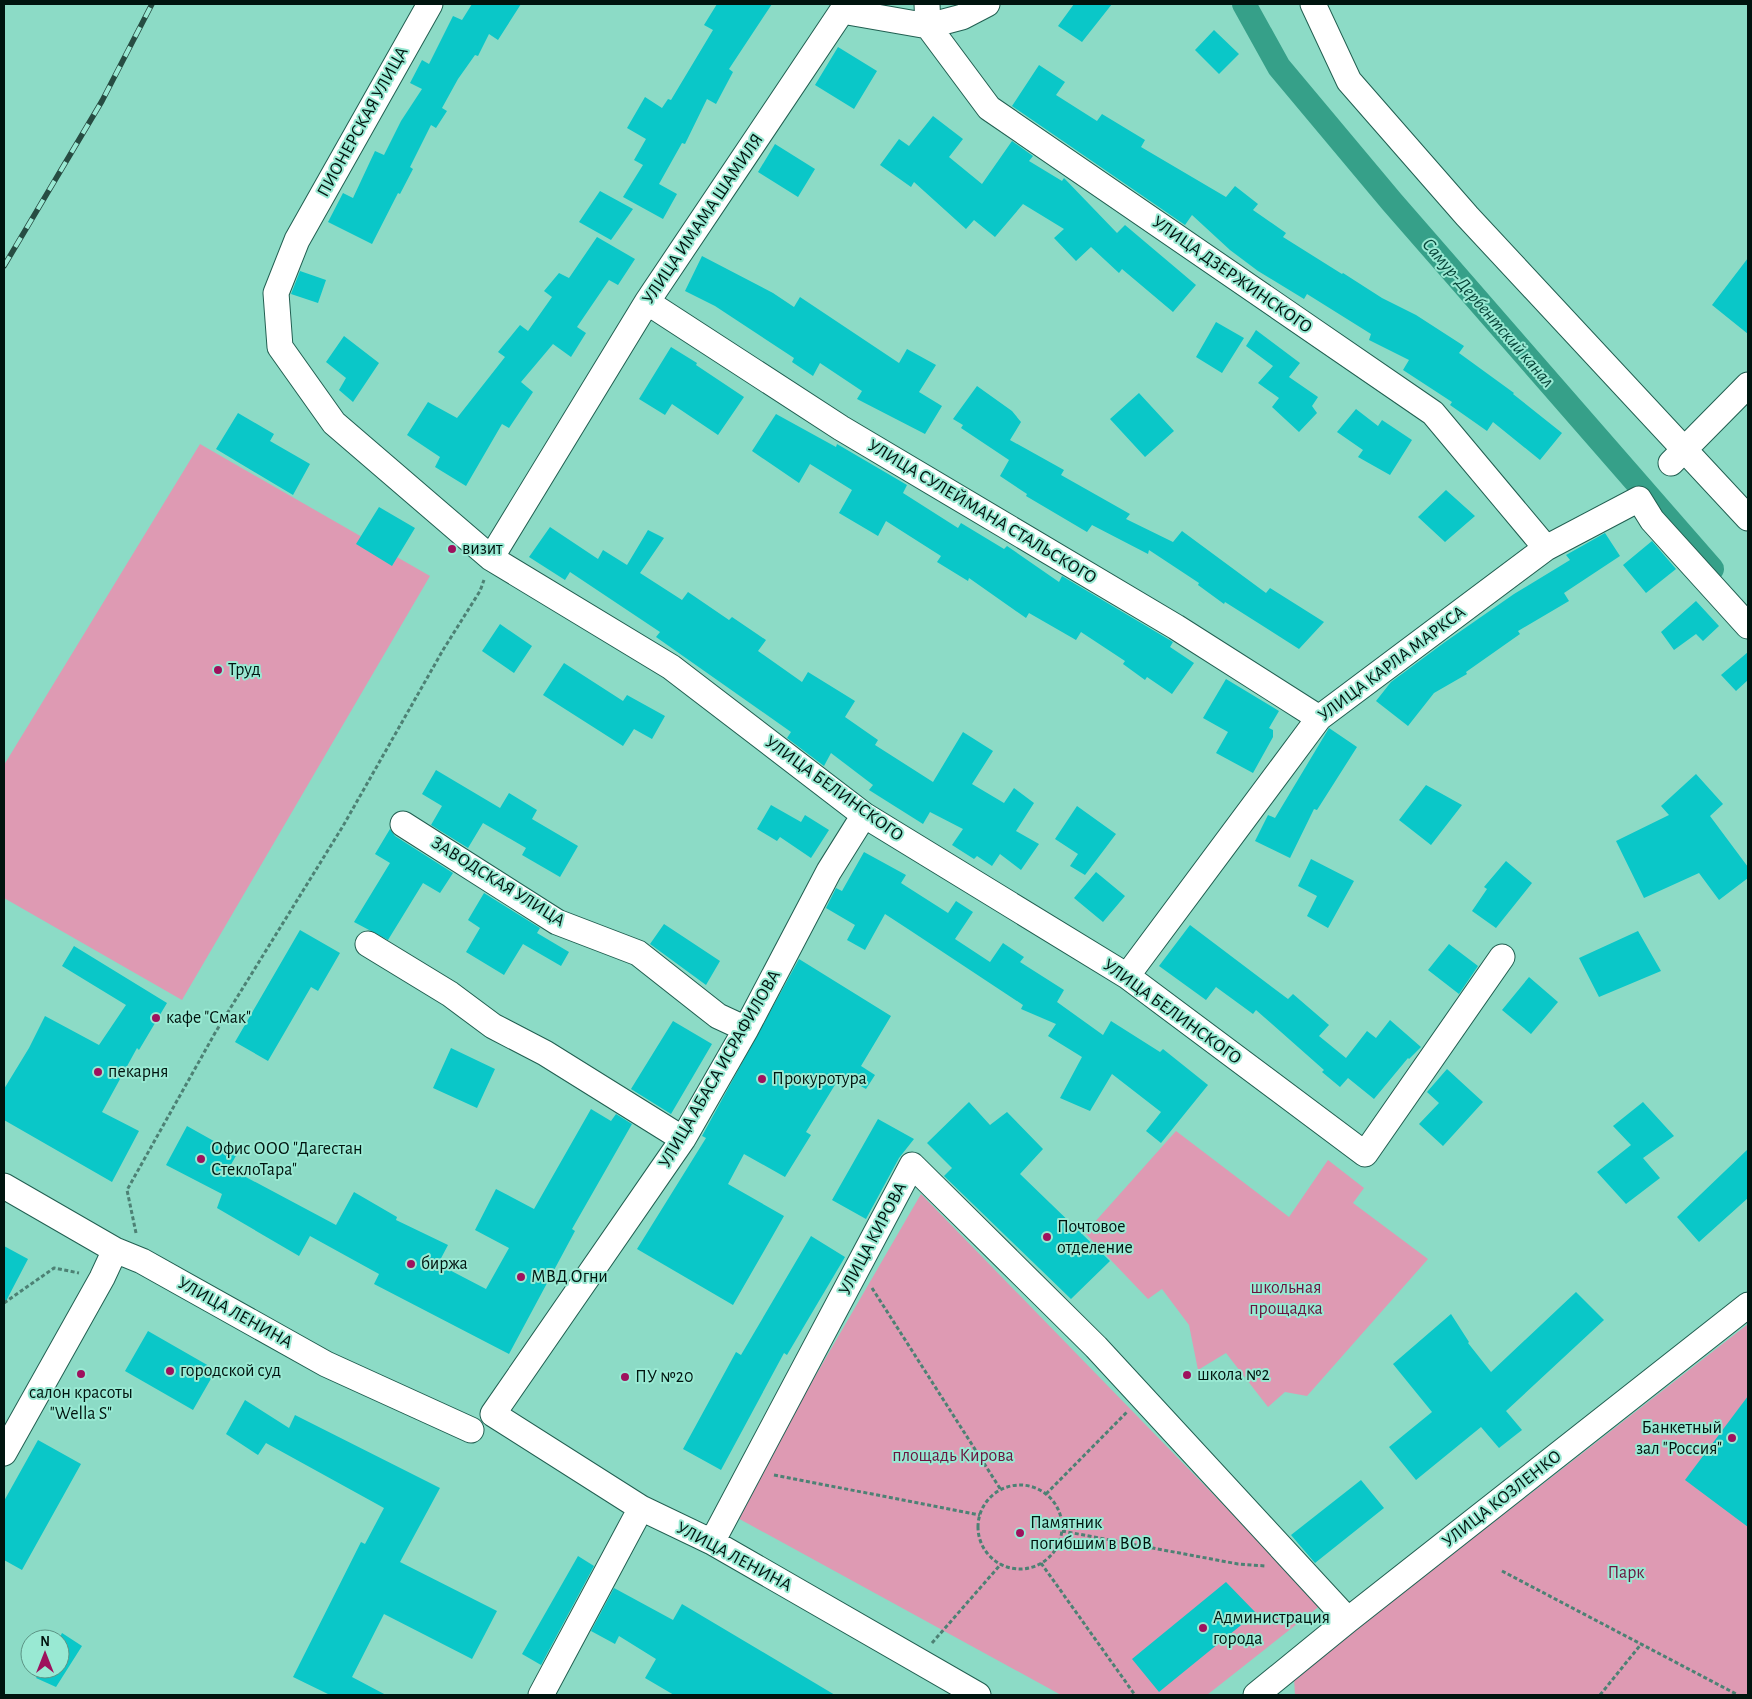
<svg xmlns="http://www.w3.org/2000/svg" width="1752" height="1699" viewBox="0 0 1752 1699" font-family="'Alegreya Sans',sans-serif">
<rect width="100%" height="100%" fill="#8cdbc6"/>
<!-- green -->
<path fill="#de9ab3" d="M 200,444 L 430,576 L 182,1000 L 4,898 L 4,765 Z
M 1176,1131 L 1289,1217 L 1328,1160 L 1364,1188 L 1353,1203 L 1428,1259 L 1307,1396 L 1285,1392 L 1268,1407 L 1226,1353 L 1198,1370 L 1189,1325 L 1162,1289 L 1148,1299 L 1085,1233 Z
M 921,1194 L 1321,1605 L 1207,1695 L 1061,1695 L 734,1516 Z
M 1748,1324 L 1748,1695 L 1295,1695 L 1294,1678 Z"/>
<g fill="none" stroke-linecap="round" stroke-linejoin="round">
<!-- canal -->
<path stroke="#36a089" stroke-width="24" d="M 1244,4 L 1279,67 L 1392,202 L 1712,569"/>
</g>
<!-- building -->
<path fill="#0ac7c8" d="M 472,4 L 521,4 L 498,40 L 489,34 L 478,56 L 475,55 L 458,79 L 442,108 L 447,111 L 436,128 L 431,125 L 410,167 L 413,169 L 400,194 L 398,193 L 372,244 L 328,222 L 343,193 L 353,198 L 375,151 L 384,155 L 401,121 L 422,89 L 410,83 L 422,60 L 429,64 L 453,16 L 462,20 Z
M 717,4 L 772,4 L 729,69 L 733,72 L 716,104 L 707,99 L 685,144 L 682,143 L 659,184 L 677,194 L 663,219 L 623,197 L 643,165 L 634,160 L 646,139 L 627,128 L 645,97 L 662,108 L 668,99 L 671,100 L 713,30 L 704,25 Z
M 1074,4 L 1112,4 L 1082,42 L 1058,26 Z
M 1214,30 L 1239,54 L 1219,74 L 1195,50 Z
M 838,47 L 877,71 L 854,109 L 815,85 Z
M 1039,65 L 1065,82 L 1056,95 L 1097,121 L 1102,114 L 1145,140 L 1141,147 L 1226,197 L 1235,186 L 1258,204 L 1253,210 L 1286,233 L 1283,237 L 1342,274 L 1343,273 L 1382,298 L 1416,315 L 1464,346 L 1459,353 L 1514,393 L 1513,394 L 1562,433 L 1540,460 L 1493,422 L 1487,431 L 1450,405 L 1452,402 L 1403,370 L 1409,360 L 1369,340 L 1371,334 L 1307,294 L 1304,299 L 1258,271 L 1230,250 L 1192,215 L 1185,225 L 1012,106 Z
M 933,116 L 963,139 L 949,157 L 982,184 L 1012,141 L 1033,156 L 1029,161 L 1062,181 L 1064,178 L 1117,233 L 1125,225 L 1196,285 L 1173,312 L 1122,269 L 1119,273 L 1091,247 L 1076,261 L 1054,238 L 1064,229 L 1023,204 L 995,237 L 974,220 L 966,229 L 914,182 L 911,187 L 880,165 L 899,139 L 909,146 Z
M 775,144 L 815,169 L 798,197 L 758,172 Z
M 600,191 L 633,209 L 611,240 L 579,222 Z
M 597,237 L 635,259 L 618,285 L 609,280 L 577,327 L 586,333 L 571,357 L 553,344 L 521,382 L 533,392 L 509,428 L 502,424 L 466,486 L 435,467 L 440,457 L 407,435 L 428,402 L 457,418 L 505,357 L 498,352 L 520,325 L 528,331 L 552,297 L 544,291 L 559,273 L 569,278 Z
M 702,256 L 773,293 L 794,307 L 800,297 L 899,363 L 907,349 L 936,365 L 919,392 L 942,406 L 925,434 L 857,399 L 862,391 L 820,363 L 813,376 L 792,362 L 794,358 L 715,306 L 685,291 Z
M 1748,258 L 1748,334 L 1712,305 Z
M 300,271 L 326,280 L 318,303 L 291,294 Z
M 1216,322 L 1244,338 L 1222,373 L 1196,357 Z
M 1256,330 L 1300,363 L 1289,377 L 1318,397 L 1312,406 L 1317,413 L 1299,432 L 1272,407 L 1279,398 L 1258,383 L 1273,366 L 1246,346 Z
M 344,336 L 379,363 L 353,402 L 339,390 L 346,378 L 326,362 Z
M 671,347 L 697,363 L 696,365 L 744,397 L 718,435 L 672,404 L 665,415 L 639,399 Z
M 977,386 L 1012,411 L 1021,422 L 1010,440 L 1064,470 L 1061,475 L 1130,514 L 1126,519 L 1173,542 L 1182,531 L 1266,593 L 1270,588 L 1324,622 L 1299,649 L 1225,602 L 1224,604 L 1198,585 L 1199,583 L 1149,550 L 1148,554 L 1092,525 L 1087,532 L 1026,496 L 1027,494 L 1000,476 L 1009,460 L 961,428 L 963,425 L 953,419 Z
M 1139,393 L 1174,431 L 1145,457 L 1110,419 Z
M 1356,409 L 1378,426 L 1382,420 L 1412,440 L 1390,475 L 1358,457 L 1363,450 L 1337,432 Z
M 238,413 L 274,434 L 270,441 L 310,464 L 293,495 L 216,449 Z
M 776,414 L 836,447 L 837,444 L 907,485 L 903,493 L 958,528 L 961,523 L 1004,549 L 1007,546 L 1059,582 L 1062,576 L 1168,639 L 1173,642 L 1170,647 L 1194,663 L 1172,694 L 1147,677 L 1145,680 L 1123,664 L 1125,661 L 1081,632 L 1076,640 L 1029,613 L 1026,618 L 969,578 L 968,581 L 937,562 L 941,556 L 886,521 L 878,536 L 839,513 L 852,490 L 810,464 L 799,483 L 752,451 Z
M 1446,490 L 1475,516 L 1445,542 L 1418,517 Z
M 379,507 L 415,528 L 392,566 L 356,544 Z
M 550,527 L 598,559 L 603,550 L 627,565 L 648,530 L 664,538 L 640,573 L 682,600 L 688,592 L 729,620 L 732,617 L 766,640 L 758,651 L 802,682 L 808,672 L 855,701 L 845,717 L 878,740 L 875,745 L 933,782 L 963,732 L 993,751 L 972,784 L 1004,803 L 1014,788 L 1034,803 L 1016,831 L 1039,844 L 1021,870 L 1000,854 L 992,866 L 977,856 L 974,859 L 952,845 L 963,829 L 930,812 L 923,824 L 869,790 L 873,785 L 831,753 L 824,766 L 787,738 L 791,732 L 656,637 L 660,632 L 570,572 L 565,580 L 529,557 Z
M 1605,533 L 1620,556 L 1564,593 L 1569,601 L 1518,631 L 1520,634 L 1466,672 L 1467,674 L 1434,693 L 1408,726 L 1376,701 L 1391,682 L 1445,642 L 1514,594 L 1570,560 L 1566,555 Z
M 1652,541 L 1676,569 L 1646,593 L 1623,565 Z
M 1696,601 L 1719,626 L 1703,641 L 1696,634 L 1674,650 L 1661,632 Z
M 500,624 L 532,646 L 514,673 L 482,651 Z
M 1748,652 L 1748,680 L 1736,691 L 1721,675 Z
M 564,663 L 623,701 L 627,695 L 665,716 L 652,739 L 634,729 L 623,746 L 543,695 Z
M 1226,679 L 1279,711 L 1269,728 L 1273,730 L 1273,737 L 1253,773 L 1216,753 L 1228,732 L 1203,718 Z
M 1329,728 L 1357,747 L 1317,810 L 1314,809 L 1290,858 L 1255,841 L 1268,815 L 1275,818 Z
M 436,770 L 500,808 L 509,793 L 537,810 L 532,819 L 578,846 L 560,877 L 522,855 L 526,848 L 483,823 L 468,848 L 431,825 L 442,806 L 422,794 Z
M 1696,774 L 1723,804 L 1710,816 L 1748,867 L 1748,878 L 1719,900 L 1699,873 L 1644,898 L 1616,841 L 1669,815 L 1661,806 Z
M 1426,785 L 1462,805 L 1431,845 L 1399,820 Z
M 771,805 L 801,822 L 805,815 L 829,830 L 811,858 L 780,837 L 777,841 L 757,829 Z
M 1077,806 L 1116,834 L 1085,875 L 1070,866 L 1078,854 L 1055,839 Z
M 390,829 L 395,836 L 453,873 L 440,893 L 423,883 L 388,940 L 354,922 L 390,863 L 375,854 Z
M 864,852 L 906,875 L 901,883 L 948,913 L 956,901 L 973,912 L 955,939 L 990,962 L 1003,943 L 1024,957 L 1020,962 L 1064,990 L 1057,1002 L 1103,1035 L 1111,1021 L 1160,1052 L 1163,1049 L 1208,1085 L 1161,1143 L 1146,1131 L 1161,1112 L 1112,1074 L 1090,1111 L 1060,1098 L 1082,1057 L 1048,1036 L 1056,1024 L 1021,1009 L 1023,1005 L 908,929 L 885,914 L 865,950 L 847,940 L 855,925 L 826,908 L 836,888 L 842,891 Z
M 1311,859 L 1354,881 L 1328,928 L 1307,916 L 1317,896 L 1298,886 Z
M 1506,861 L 1532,883 L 1496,928 L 1472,911 L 1487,889 L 1484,887 Z
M 1096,872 L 1125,896 L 1103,922 L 1074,898 Z
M 484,893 L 540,928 L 537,933 L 569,952 L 561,966 L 523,944 L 504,975 L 466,952 L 480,928 L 468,920 Z
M 664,924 L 720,961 L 706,985 L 650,944 Z
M 1190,925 L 1288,999 L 1293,994 L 1329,1025 L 1319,1036 L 1346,1058 L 1367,1031 L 1376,1038 L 1390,1020 L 1421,1047 L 1409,1059 L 1408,1058 L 1374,1099 L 1348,1078 L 1340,1087 L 1322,1072 L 1324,1070 L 1256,1010 L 1253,1014 L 1216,987 L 1206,1000 L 1159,966 Z
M 300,930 L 340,953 L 318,991 L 311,987 L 268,1061 L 235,1042 Z
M 1638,931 L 1661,971 L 1599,997 L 1579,958 Z
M 1449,944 L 1478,966 L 1459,994 L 1428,970 Z
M 74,946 L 167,1003 L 139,1050 L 137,1048 L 102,1112 L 139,1131 L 112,1182 L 4,1120 L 4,1089 L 29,1048 L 45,1016 L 99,1045 L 126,1005 L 62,966 Z
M 799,959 L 891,1016 L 861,1066 L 875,1075 L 866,1089 L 841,1075 L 806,1132 L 811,1135 L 785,1177 L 744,1154 L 728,1184 L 784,1216 L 733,1305 L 637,1249 L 706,1138 L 702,1136 Z
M 1529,977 L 1558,1002 L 1531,1034 L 1502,1010 Z
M 673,1021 L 712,1044 L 671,1114 L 631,1089 Z
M 451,1048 L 495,1069 L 477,1108 L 433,1088 Z
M 1447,1069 L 1483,1102 L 1443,1146 L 1419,1124 L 1439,1103 L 1427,1092 Z
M 969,1102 L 990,1125 L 1007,1112 L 1043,1149 L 1020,1174 L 1110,1261 L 1071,1299 L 944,1176 L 952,1168 L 927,1143 Z
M 1643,1102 L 1674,1136 L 1643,1158 L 1660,1178 L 1626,1204 L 1597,1172 L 1631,1145 L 1613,1126 Z
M 591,1109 L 611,1121 L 616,1114 L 632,1124 L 572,1229 L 575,1231 L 509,1354 L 374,1284 L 379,1274 L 310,1236 L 299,1256 L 217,1208 L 222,1194 L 166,1165 L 187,1126 L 237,1154 L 229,1168 L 336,1225 L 354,1192 L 397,1217 L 396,1220 L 448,1245 L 438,1264 L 486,1289 L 509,1248 L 475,1230 L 496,1189 L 534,1209 Z
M 878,1119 L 914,1139 L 899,1158 L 866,1219 L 832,1200 Z
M 1748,1149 L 1748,1198 L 1699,1242 L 1677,1217 Z
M 811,1236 L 845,1257 L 787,1355 L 784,1353 L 721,1470 L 683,1449 L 736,1352 L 741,1355 Z
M 4,1246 L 28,1259 L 4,1305 Z
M 1576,1292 L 1604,1320 L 1506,1411 L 1522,1430 L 1499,1448 L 1481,1427 L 1416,1480 L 1389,1447 L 1432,1412 L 1393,1364 L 1451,1314 L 1469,1342 L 1468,1343 L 1491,1372 Z
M 148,1331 L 216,1370 L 193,1410 L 125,1371 Z
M 1748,1396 L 1748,1527 L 1685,1480 Z
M 245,1400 L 289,1428 L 295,1415 L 440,1488 L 400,1562 L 497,1611 L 472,1659 L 384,1614 L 352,1677 L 386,1695 L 330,1695 L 293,1677 L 361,1542 L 365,1544 L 384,1508 L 266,1443 L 258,1455 L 226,1434 Z
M 38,1440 L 81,1464 L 22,1570 L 4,1560 L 4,1501 Z
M 1361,1480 L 1384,1508 L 1315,1563 L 1291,1535 Z
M 578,1556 L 594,1566 L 541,1665 L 522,1654 Z
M 1226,1582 L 1256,1613 L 1159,1692 L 1132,1659 Z
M 614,1588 L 673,1620 L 682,1604 L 835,1695 L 674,1695 L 645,1678 L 656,1659 L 619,1636 L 615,1644 L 591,1631 Z
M 62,1633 L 82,1646 L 56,1687 L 36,1678 L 42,1669 L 60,1669 L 59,1639 Z"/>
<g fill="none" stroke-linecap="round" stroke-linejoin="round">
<defs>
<path id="minor" d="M 430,4 L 297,240 L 276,293 L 280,347 L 334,423 L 491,558 L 671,667 L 864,815 L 1127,976 L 1365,1154 L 1502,957
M 927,4 L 928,26 L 989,108 L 1433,413 L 1546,548
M 1313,4 L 1349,81 L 1467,216 L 1748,518
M 647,302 L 841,428 L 1176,627 L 1319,718
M 1671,463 L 1748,385
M 491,558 L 647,302 L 842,11 L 928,26 L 962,17 L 987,4
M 864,815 L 829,871 L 746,1029 L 683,1139 L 493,1414 L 641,1508 L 712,1542 L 978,1695
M 403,824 L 557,922 L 638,953 L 718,1016 L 746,1029
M 368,944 L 450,994 L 493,1026 L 545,1053 L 683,1139
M 1127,976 L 1319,718 L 1546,548 L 1639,499 L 1652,520 L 1748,626
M 4,1186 L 115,1250 L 142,1261 L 326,1364 L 471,1430
M 4,1453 L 102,1278 L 115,1250
M 712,1542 L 912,1165 L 1096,1347 L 1348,1620
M 541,1695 L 641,1508
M 1256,1695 L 1348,1620 L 1748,1305"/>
</defs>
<!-- minor casing -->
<use href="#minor" stroke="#215f51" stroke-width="27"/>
<!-- path -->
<path stroke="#4d8174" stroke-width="3" stroke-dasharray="4 2.5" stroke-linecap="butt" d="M 136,1233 L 127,1190 L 215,1033 L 343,826 L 443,650 L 480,591 L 484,580
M 872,1288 L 1001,1490
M 4,1303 L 54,1268 L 79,1273
M 774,1475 L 980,1515
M978 1527a42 42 0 1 1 84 0a42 42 0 1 1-84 0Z
M 1046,1494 L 1127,1412
M 1062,1531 L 1238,1564 L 1266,1566
M 1041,1563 L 1135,1695
M 1502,1571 L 1738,1695
M 932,1643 L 1001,1564
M 1600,1695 L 1642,1643"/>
<!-- minor -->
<use href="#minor" stroke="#fff" stroke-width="25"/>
<defs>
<path id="rail" d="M 4,266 L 102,101 L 152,4"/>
</defs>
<!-- rail casing -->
<use href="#rail" stroke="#274c42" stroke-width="5.5"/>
<!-- rail -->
<use href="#rail" stroke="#99e9d3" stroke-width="4" stroke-dasharray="11" stroke-linecap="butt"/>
</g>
<!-- markers -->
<g fill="#9e115d" stroke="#99e9d3" stroke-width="2">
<circle cx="452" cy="549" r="5"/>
<circle cx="218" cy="670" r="5"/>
<circle cx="156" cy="1018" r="5"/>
<circle cx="98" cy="1072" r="5"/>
<circle cx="762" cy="1079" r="5"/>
<circle cx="201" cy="1159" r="5"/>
<circle cx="1047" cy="1237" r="5"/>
<circle cx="411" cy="1264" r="5"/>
<circle cx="521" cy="1277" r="5"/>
<circle cx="170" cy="1371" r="5"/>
<circle cx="81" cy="1374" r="5"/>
<circle cx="1187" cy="1375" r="5"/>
<circle cx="625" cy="1377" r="5"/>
<circle cx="1732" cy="1438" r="5"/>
<circle cx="1020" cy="1533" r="5"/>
<circle cx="1203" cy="1628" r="5"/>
</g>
<g text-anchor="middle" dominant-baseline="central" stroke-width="4" stroke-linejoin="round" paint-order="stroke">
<!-- street labels -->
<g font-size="18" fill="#00140f" stroke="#99e9d3">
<text transform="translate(363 122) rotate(-61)">ПИОНЕРСКАЯ УЛИЦА</text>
<text transform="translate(703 219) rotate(-56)">УЛИЦА ИМАМА ШАМИЛЯ</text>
<text transform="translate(1232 275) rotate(35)">УЛИЦА ДЗЕРЖИНСКОГО</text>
<text transform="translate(982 512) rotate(31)">УЛИЦА СУЛЕЙМАНА СТАЛЬСКОГО</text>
<text transform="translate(1392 664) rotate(-37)">УЛИЦА КАРЛА МАРКСА</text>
<text transform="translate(834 789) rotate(36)">УЛИЦА БЕЛИНСКОГО</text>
<text transform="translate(498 882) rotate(32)">ЗАВОДСКАЯ УЛИЦА</text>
<text transform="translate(1172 1012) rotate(36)">УЛИЦА БЕЛИНСКОГО</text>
<text transform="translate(720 1069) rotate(-60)">УЛИЦА АБАСА ИСРАФИЛОВА</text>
<text transform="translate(873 1239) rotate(-62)">УЛИЦА КИРОВА</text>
<text transform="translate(235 1313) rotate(29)">УЛИЦА ЛЕНИНА</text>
<text transform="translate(1502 1499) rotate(-38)">УЛИЦА КОЗЛЕНКО</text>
<text transform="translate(734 1557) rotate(28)">УЛИЦА ЛЕНИНА</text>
</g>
<!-- poi labels -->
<g font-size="18" fill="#00140f" stroke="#99e9d3" text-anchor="start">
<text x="462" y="549">визит</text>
<text x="228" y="670">Труд</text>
<text x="166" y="1018">кафе "Смак"</text>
<text x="108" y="1072">пекарня</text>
<text x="772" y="1079">Прокуротура</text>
<text x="211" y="1149">Офис ООО "Дагестан<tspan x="211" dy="21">СтеклоТара"</tspan></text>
<text x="1057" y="1227">Почтовое<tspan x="1057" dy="21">отделение</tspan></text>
<text x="421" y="1264">биржа</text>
<text x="531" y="1277">МВД Огни</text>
<text x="180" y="1371">городской суд</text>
<text x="1197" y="1375">школа №2</text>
<text x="635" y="1377">ПУ №20</text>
<text x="81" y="1393" text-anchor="middle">салон красоты<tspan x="81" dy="21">"Wella S"</tspan></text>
<text x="1722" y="1428" text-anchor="end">Банкетный<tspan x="1722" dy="21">зал "Россия"</tspan></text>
<text x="1030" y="1523">Памятник<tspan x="1030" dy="21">погибшим в ВОВ</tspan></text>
<text x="1213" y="1618">Администрация<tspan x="1213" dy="21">города</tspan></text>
</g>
<!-- park labels -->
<g font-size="18" fill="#6a133e" stroke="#99e9d3">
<text x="1286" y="1288">школьная<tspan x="1286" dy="21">прощадка</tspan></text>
<text x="953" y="1456">площадь Кирова</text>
<text x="1626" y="1573">Парк</text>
</g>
<!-- water labels -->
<g font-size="19" font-style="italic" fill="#08463a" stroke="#99e9d3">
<text transform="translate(1488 313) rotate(49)">Самур-Дербентский канал</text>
</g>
</g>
<!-- border -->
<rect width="1752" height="1699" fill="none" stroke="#00140f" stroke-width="10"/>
<!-- north arrow -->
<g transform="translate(45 1654)"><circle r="24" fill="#99e9d3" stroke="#5c9485"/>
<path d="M0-4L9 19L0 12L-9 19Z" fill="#9e115d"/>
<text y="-8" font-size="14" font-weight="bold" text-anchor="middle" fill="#00140f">N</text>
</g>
</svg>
